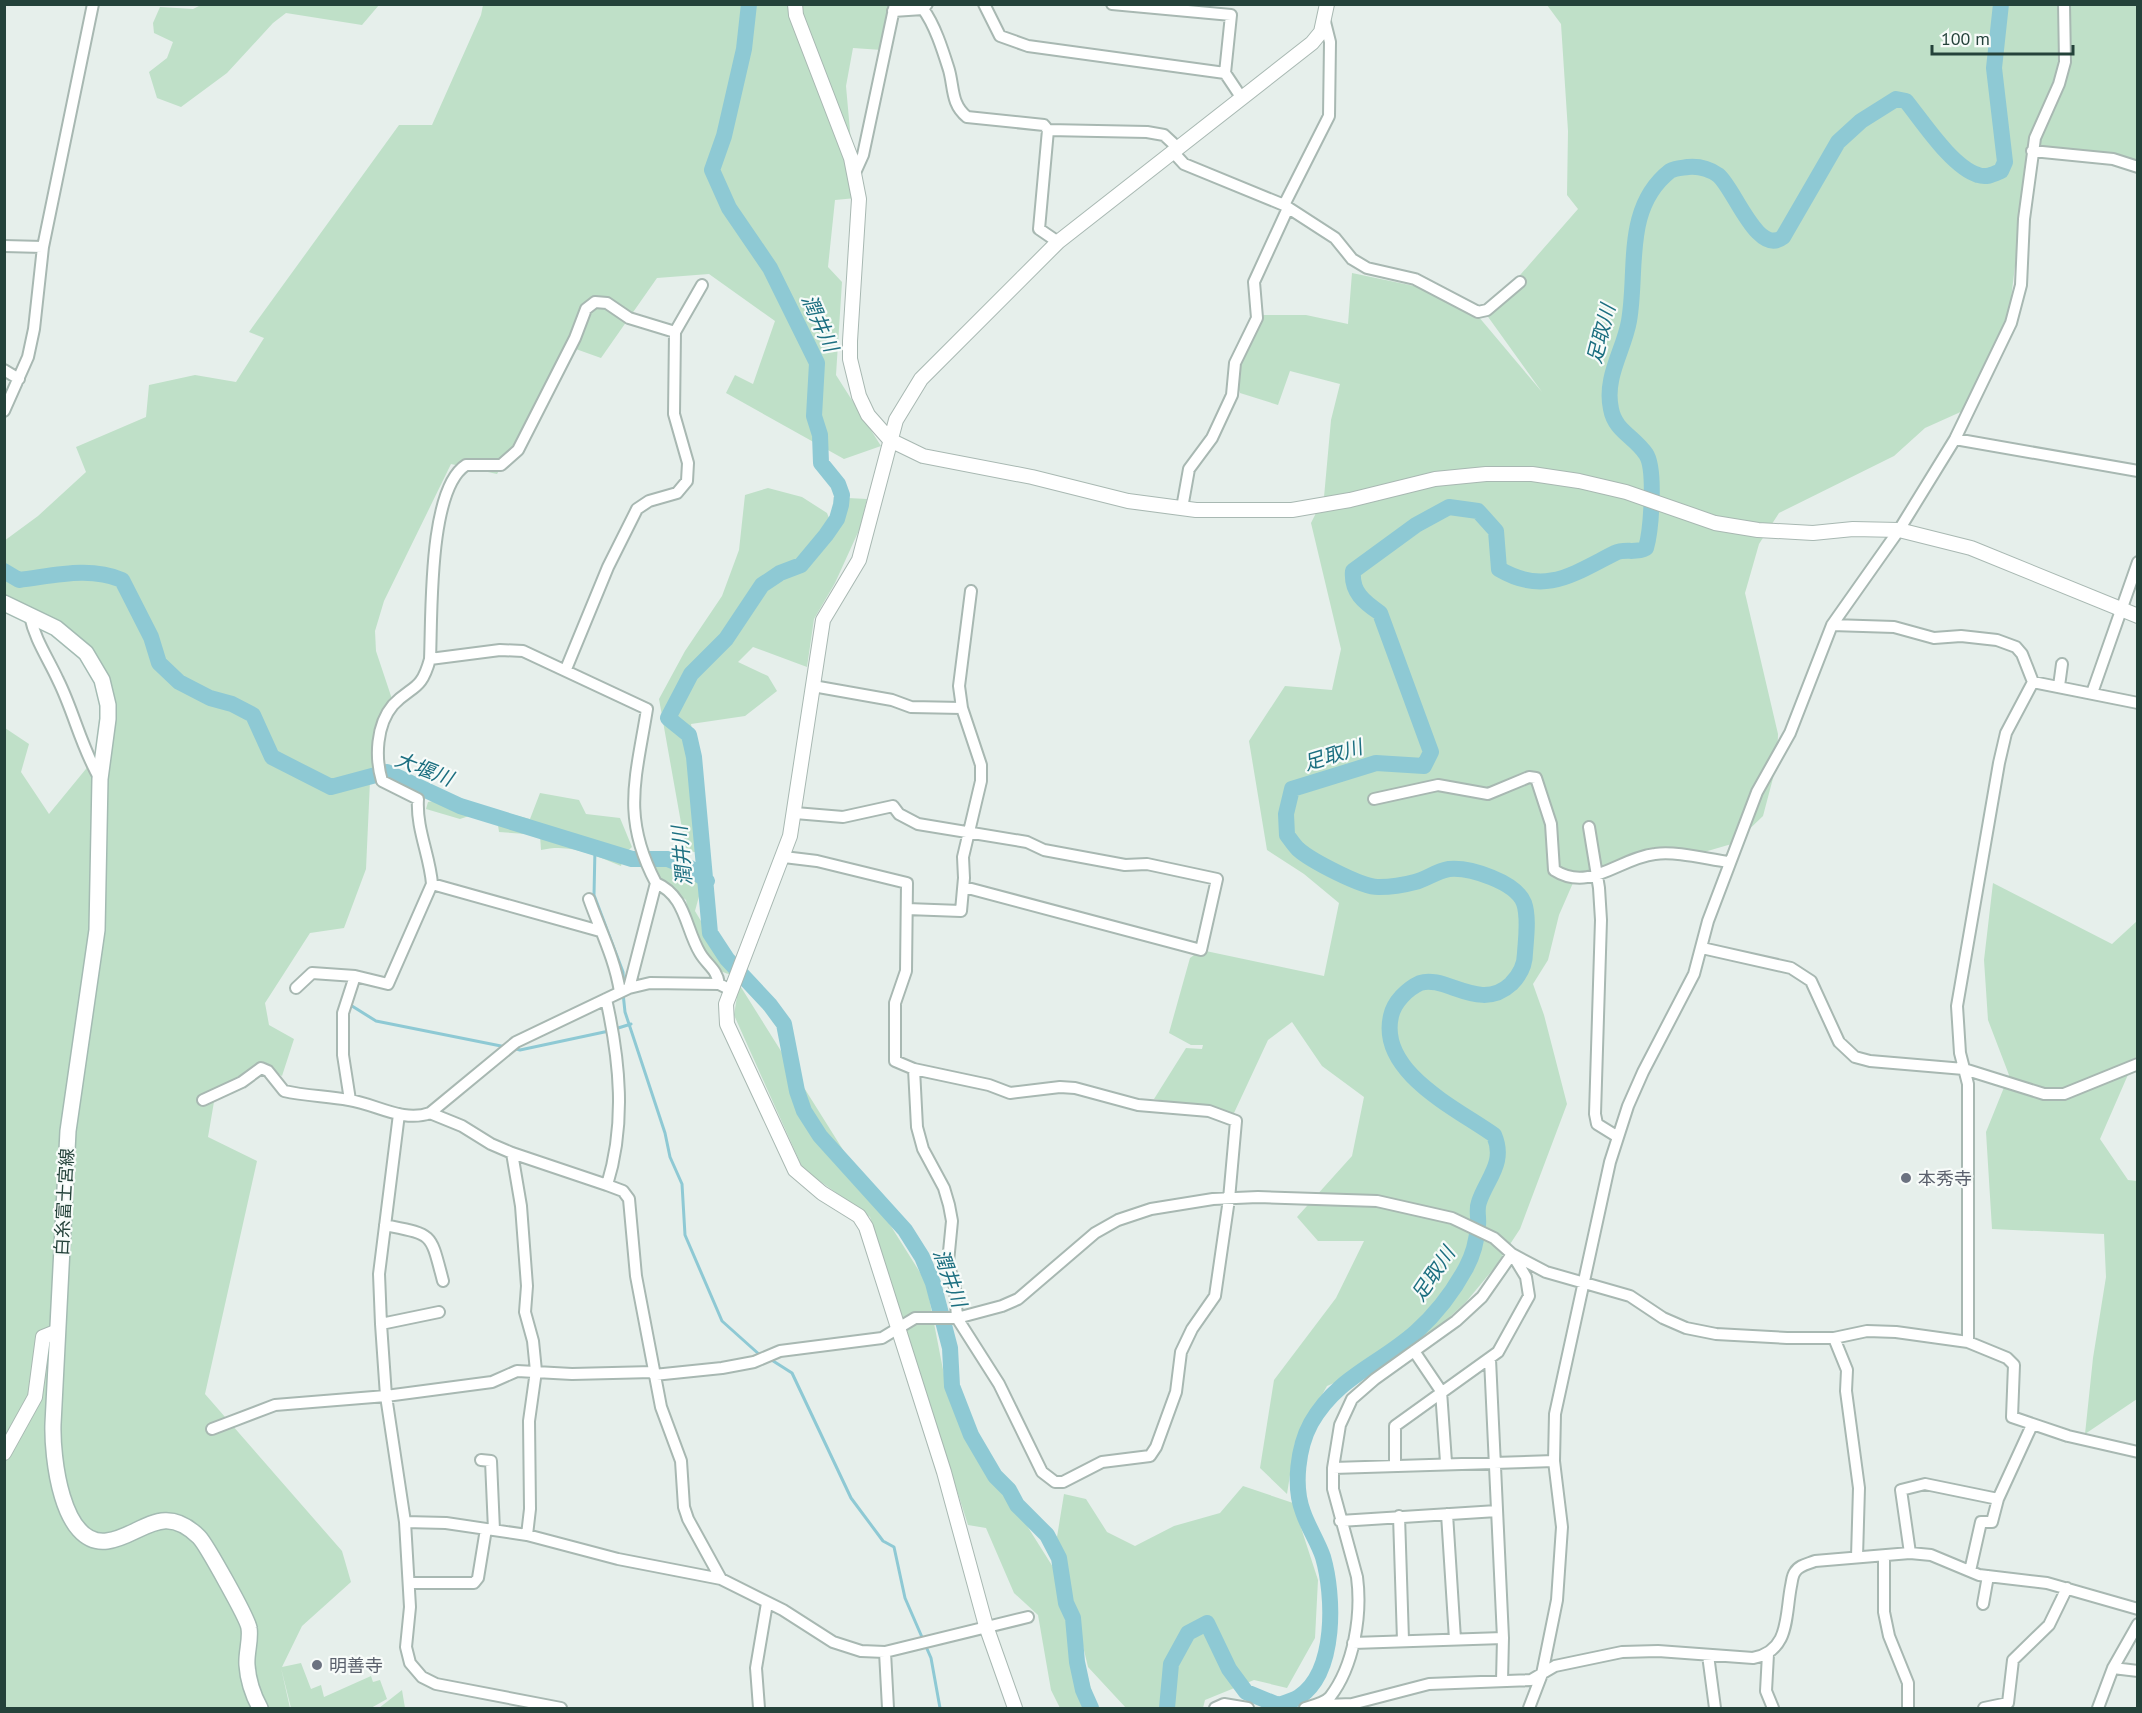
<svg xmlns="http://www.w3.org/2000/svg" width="2142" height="1713" viewBox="0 0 2142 1713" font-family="'PT Sans','Noto Sans JP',sans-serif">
<rect width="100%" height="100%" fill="#e6efeb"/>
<!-- green -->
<path fill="#bfe0c8" d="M 203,4 L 379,4 L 379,5 L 362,25 L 286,13 L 273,23 L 227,73 L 181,107 L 157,98 L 149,72 L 167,58 L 173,42 L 154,33 L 153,23 L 160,7 L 193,9 Z
M 483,5 L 892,5 L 882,50 L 853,48 L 846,86 L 856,198 L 835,200 L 828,267 L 842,282 L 836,375 L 881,446 L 844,459 L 726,393 L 735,375 L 753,384 L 775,321 L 709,274 L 657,278 L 601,358 L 573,348 L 497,474 L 451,464 L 384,601 L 375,631 L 376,651 L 392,699 L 373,773 L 348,781 L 370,781 L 366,869 L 344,928 L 310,933 L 265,1003 L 269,1025 L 294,1039 L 282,1076 L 263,1065 L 216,1090 L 208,1137 L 257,1161 L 205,1394 L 342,1551 L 351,1582 L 302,1626 L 282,1667 L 301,1663 L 311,1689 L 321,1685 L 324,1697 L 371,1676 L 373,1682 L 380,1680 L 387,1699 L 371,1708 L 291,1708 L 281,1668 L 290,1708 L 5,1708 L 5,728 L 29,744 L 21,772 L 49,814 L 113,736 C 112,723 114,707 112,694 C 99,634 53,621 5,596 L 4,541 L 38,516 L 86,472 L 76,447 L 146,417 L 149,385 L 195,375 L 236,382 L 264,338 L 249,332 L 399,125 L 432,125 L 481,15 Z
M 1547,5 L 2137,5 L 2137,160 L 2030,144 L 2009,315 L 1965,410 L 1925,428 L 1894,456 L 1779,513 L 1759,544 L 1745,593 L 1778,734 L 1777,763 L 1763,816 L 1735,843 L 1687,857 L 1624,860 L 1576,876 L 1559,915 L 1548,960 L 1533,984 L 1544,1015 L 1567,1104 L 1520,1229 L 1495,1267 L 1466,1302 L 1442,1324 L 1402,1354 L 1327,1386 L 1295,1443 L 1287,1494 L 1260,1468 L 1274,1380 L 1336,1298 L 1364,1241 L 1318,1241 L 1297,1217 L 1352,1156 L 1364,1097 L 1322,1066 L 1292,1022 L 1268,1040 L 1234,1113 L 1154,1099 L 1186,1048 L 1202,1049 L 1203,1045 L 1191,1045 L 1169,1033 L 1190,958 L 1201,950 L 1324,976 L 1339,903 L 1304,874 L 1267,850 L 1249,741 L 1285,686 L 1332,690 L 1341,649 L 1311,523 L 1324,497 L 1331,420 L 1340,384 L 1290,371 L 1278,405 L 1240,393 L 1235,375 L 1261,315 L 1306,315 L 1348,324 L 1352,273 L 1419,287 L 1478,316 L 1542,392 L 1486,314 L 1578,209 L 1567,195 L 1568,131 L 1561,24 Z
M 768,488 L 802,497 L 827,513 L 832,526 L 848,498 L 867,499 L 860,528 L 835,583 L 814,619 L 807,667 L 753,647 L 738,662 L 768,676 L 777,691 L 745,716 L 691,724 L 701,782 L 704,853 L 686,851 L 659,699 L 685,651 L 722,596 L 739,550 L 745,495 Z
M 540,793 L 579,800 L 586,814 L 620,818 L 632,847 L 624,854 L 621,866 C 594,855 570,843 541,850 L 540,835 L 499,832 L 498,825 L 469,816 L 460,819 L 426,809 L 428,802 L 450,798 L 530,819 Z
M 652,851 L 689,860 L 701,871 L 701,889 L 695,911 L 733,975 C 698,969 692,930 686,900 L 664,883 L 648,859 Z
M 1993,883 L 2112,944 L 2137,921 L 2137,1054 L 2100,1139 L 2128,1180 L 2137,1181 L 2137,1399 L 2085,1434 L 2093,1358 L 2106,1277 L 2104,1234 L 1992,1229 L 1986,1132 L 2009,1075 L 1988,1020 L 1984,960 Z
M 739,984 L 926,1282 L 946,1385 L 985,1459 L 1063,1583 L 1096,1708 L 1060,1708 L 1051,1690 L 1038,1615 L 1014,1593 L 986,1528 L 968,1525 L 870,1217 L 803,1169 L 734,1015 Z
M 1243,1486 L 1293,1503 L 1318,1580 L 1315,1638 L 1287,1688 L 1254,1680 L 1205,1700 L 1203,1708 L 1126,1708 L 1088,1667 L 1057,1537 L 1064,1494 L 1086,1499 L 1107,1532 L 1135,1546 L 1174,1526 L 1220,1513 Z
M 402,1690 L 405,1708 L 379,1708 Z"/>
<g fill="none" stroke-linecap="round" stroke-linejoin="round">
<!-- stream -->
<path stroke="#8ec9d4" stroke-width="3" d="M 595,848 L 594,895 L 623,972 L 624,987
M 623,993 L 625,1012 L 665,1133 L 670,1157 L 682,1184 L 685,1235 L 722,1321 L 761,1356
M 352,1006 L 376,1021 L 506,1047
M 615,1029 L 631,1024
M 513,1048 L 520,1050 L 609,1031
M 770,1359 L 792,1373 L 851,1498 L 883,1541 L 894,1547 L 905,1598 L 931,1658 L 940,1708"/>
<!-- river -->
<path stroke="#8ec9d4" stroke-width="16" d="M 749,4 L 744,49 L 724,136 L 712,170 L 729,208 L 770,268 L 817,363 L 814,416 L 820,435 L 821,463 L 838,484 L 842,495 L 841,505 L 837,519 L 826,535 L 801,565 L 780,573 L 762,585 L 726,639 L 691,674 L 668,718 L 689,735 L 694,757 L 710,933 L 727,959 L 770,1005 L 784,1024 L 797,1091 L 804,1111 L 820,1136 L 905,1230 L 922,1257 L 933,1283 L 950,1348 L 952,1386 L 971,1435 L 995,1476 L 1009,1490 L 1017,1505 L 1047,1535 L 1059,1558 L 1066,1603 L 1073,1618 L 1077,1662 L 1083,1690 L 1091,1708
M 4,571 L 19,580 C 53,576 89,566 122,580 L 151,637 L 159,663 L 179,682 L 210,698 L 232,704 L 253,715 L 272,757 L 331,787 L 387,772 L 460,806 L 632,859 L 668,859 L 690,868 L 707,881
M 1167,1708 L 1171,1664 L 1188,1633 L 1207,1623 L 1229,1669 L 1246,1692 L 1278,1705 C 1284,1703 1293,1701 1299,1697 C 1337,1672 1334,1595 1323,1557 C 1318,1542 1308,1527 1303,1512 C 1293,1486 1298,1447 1311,1423 C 1337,1377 1379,1365 1416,1332 C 1436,1314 1453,1292 1466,1268 C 1473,1255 1477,1239 1478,1225 C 1479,1217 1476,1210 1479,1202 C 1487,1178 1506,1163 1494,1135 C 1456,1108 1378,1072 1391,1016 C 1394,1002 1407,989 1420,983 C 1445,974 1480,1013 1511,984 C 1520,975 1525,966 1525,953 C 1526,938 1529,917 1524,903 C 1516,882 1470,867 1449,869 C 1437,871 1426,879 1415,882 C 1404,885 1390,887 1379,887 C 1363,888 1310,860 1298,849 C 1294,845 1290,839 1287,835 L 1286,814 L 1292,789 L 1376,763 L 1424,766 L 1431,752 L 1380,613 C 1364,602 1351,592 1353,571 L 1416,525 L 1449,507 L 1478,511 L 1496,531 L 1499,569 C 1545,596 1573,574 1615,553 C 1625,548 1635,554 1646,548 C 1651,531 1656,469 1646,454 C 1634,436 1615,431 1611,409 C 1604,377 1624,350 1629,321 C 1638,270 1623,208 1670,171 C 1675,168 1682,168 1688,167 C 1699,166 1708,168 1718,175 C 1734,187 1757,257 1783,237 L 1838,142 L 1861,121 L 1896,99 L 1906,101 C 1923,122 1952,167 1978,175 C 1987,178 1994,174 2001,171 L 2005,162 L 1994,68 L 2001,4"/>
<defs>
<path id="minor" d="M 927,4 L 923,9 C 935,25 943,51 949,70 C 954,88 951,104 967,117 L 1044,125 L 1048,130 L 1147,132 L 1164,135 L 1178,148
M 984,4 L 1000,36 L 1028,46 L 1225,73
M 1112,4 L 1231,15 L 1225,73 L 1241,97
M 893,11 L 923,9
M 1048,130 L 1039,229 L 1058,242
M 2032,151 L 2113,159 L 2138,167
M 1173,152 L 1184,164 L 1284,205 L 1335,238 L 1352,259 L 1367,268 L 1415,279 L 1478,312 L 1487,310 L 1520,282
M 854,175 L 863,155 L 895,4
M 1284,205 L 1329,116 L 1330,42 L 1325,22
M 4,246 L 43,247
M 4,370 L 19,379
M 4,411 L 28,357 L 34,329 L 43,247 L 93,4
M 1955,439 L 2138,471
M 1182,508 L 1189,469 L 1212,438 L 1232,395 L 1235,363 L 1257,318 L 1254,282 L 1288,208
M 30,616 C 35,640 48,658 58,680 C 74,712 81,747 100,779
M 1832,625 L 1894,627 L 1934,638 L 1961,636 L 1997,640 L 2016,647 L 2022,654 L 2033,682 L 2006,733 L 1999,763 L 1957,1006 L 1960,1053 L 1968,1084 L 1968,1342
M 430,659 L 500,650 L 523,651 L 647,709 C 636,778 621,817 656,883 C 686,896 685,928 700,953 C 707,965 717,969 719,984
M 566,669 L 608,567 L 637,509 L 649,501 L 677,493 L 687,481 L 688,463 L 674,414 L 675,332 L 702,285
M 2033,682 L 2138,703
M 813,686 L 892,700 L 911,707 L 962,708
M 2059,686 L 2062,664
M 2092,693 L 2138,562
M 1374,799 L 1438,785 L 1488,794 L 1529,777 L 1536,778 L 1551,824 L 1554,870 C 1590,893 1619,858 1655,854 C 1677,851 1706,859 1728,862
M 795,813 L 843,817 L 893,806 L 899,814 L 918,824 L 1027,842 L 1044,850 L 1125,865 L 1147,864 L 1217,879 L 1201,950 L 964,887
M 1589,827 L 1599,888 L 1601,920 L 1595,1114 L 1597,1124 L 1618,1137
M 784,857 L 817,861 L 907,883 L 906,971 L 895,1003 L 895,1061 L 914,1069
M 432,884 L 600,931
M 589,899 C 600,930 615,959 620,992
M 907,909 L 961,911 L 964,878 L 963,857 L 981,781 L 981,765 L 962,708 L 959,686 L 971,591
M 1702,948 L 1791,968 L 1811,981 L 1839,1042 L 1855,1057 L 1870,1061 L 1964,1069 L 2044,1094 L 2064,1094 L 2138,1064
M 296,988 L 312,973 L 355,976 L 388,984 L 432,884 C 430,856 416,829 418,799 L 382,781 C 375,758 376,725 393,705 C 412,685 421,692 430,659 C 432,615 428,489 466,465 L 501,465 L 518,450 L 575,338 L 586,309 L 595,302 L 607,303 L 629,318 L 675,332
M 629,988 L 656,883
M 606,999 C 620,1061 626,1124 607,1185
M 914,1069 L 989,1085 L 1010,1093 L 1060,1087 L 1075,1088 L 1138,1105 L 1209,1111 L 1236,1121 L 1229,1199 L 1215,1296 L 1192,1329 L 1181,1352 L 1176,1392 L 1156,1447 L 1150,1456 L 1102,1462 L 1063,1482 L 1055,1482 L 1042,1472 L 999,1384 L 957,1318 L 955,1288 L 948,1262 L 952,1221 L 949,1205 L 944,1188 L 923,1149 L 917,1127 Z
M 203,1100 L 242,1082 L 261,1068 L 268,1071 L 284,1091 C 306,1096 327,1096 349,1100 C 376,1104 403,1123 430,1113 L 516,1042 L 629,988 L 650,983 L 719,984 L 731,990
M 350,1100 L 343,1055 L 343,1013 L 355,976
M 430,1113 L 462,1126 L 491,1144 L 512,1153 L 607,1185 L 623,1191 L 629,1199 L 636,1276 L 661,1407 L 681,1461 L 684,1507 L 688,1519 L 721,1579 L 783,1610 L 833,1642 L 861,1651 L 885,1652 L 1028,1617
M 399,1114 L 379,1274 L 381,1324 L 386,1396 L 405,1522 L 410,1607 L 406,1647 L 410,1663 L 422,1677 L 436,1684 L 561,1708
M 512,1153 L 521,1206 L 527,1286 L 525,1312 L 533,1341 L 536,1371 L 529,1421 L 530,1509 L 527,1535
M 385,1225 C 434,1235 430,1232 443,1281
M 381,1324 L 439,1312
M 1834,1338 L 1847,1370 L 1846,1391 L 1859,1488 L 1857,1557
M 1414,1351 L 1441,1391 L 1446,1462
M 1490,1359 L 1503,1638 L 1502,1681
M 654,1375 L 722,1368 L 754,1362 L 780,1351 L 882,1338 L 915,1318 L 957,1318 L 1002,1306 L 1018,1299 L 1095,1233 L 1118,1220 L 1151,1209 L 1213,1199 L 1258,1197 L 1377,1201 L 1452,1218 L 1494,1238 L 1512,1254 L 1546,1272 L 1630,1296 L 1663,1318 L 1686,1328 L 1716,1334 L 1787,1338 L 1834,1338 L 1867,1331 L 1896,1332 L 1968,1342 L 2007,1358 L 2014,1365 L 2012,1417 L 2068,1436 L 2138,1452
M 212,1429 L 275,1405 L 386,1396 L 492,1382 L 517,1371 L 572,1374 L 653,1372
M 481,1460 L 491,1461 L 494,1530
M 1333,1468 L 1554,1461
M 1447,1514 L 1455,1639
M 1399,1516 L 1403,1640
M 1340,1521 L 1497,1511
M 405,1522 L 446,1523 L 527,1535 L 618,1559 L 721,1579
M 1910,1553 L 1901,1490 L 1925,1484 L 1998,1499 L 2032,1425
M 1884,1556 L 1884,1612 L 1889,1636 L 1908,1683 L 1908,1708
M 1970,1571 L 1981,1522 L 1992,1522 L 1998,1499
M 409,1583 L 474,1583 L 478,1578 L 486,1529
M 1983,1604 L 1988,1576
M 1353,1643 L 1503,1638
M 885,1652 L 888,1708
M 1768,1654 L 1766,1691 L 1773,1708
M 1708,1655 L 1715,1708
M 2113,1668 L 2138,1671
M 1329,1699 L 1325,1705 L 1352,1704 L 1429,1684 L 1531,1680 L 1555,1666 L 1622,1652 L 1658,1651 L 1753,1658 C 1790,1651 1785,1617 1791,1586 C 1792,1582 1792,1576 1795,1572 C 1799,1565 1808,1564 1815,1561 L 1910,1553 L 1931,1555 L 1979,1575 L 2047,1583 L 2138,1609
M 759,1708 L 756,1668 L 767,1603
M 1215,1708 L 1224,1704 L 1248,1708
M 1305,1708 C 1312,1706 1325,1703 1330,1697 C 1354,1666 1362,1615 1357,1577 L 1333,1489 L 1333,1468 L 1340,1425 L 1352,1399 L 1375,1379 L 1456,1321 L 1482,1297 L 1512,1254 L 1526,1277 L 1529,1296 L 1498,1352 L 1395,1426 L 1395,1466
M 1529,1708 L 1542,1674 L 1557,1600 L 1562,1527 L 1554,1461 L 1555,1414 L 1610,1162 L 1628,1106 L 1643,1072 L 1694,974 L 1708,921 L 1757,792 L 1790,733 L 1832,625 L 1899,530 L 1955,439 L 2011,323 L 2021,285 L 2024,219 L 2035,138 L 2059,84 L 2065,62 L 2064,4
M 1984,1708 L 2008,1703 L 2013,1660 L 2049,1625 L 2067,1588
M 2098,1708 L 2113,1668 L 2138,1624"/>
<path id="tertiary" d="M 795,4 L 796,15 L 851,158 L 859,199 L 850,341 L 850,359 L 859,396 L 868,415 L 890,440 L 923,456 L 1032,477 L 1128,501 L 1196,510 L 1292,510 L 1350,500 L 1435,479 L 1486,474 L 1532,474 L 1579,481 L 1626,492 L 1715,523 L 1758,530 L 1813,533 L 1853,529 L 1899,530 L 1971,548 L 2138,616
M 4,1453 L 35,1397 L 43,1337 L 58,1331
M 1015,1708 L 986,1626 L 944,1472 L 866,1227 L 859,1216 L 822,1193 L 795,1170 L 727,1024 L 726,1004 L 790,836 L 823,620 L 859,560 L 896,420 L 921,379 L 1058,242 L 1312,43 L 1321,32 L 1327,4"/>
<path id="secondary" d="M 4,603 L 56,628 L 86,653 L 102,680 L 108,705 L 108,719 L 100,779 L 97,930 L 68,1131 L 53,1424 C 52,1455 61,1547 107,1541 C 140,1537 162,1500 199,1537 C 206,1544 248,1619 249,1628 C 251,1640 246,1653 247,1665 C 248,1680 253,1695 260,1708"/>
</defs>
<!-- minor casing -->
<use href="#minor" stroke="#a8b8b2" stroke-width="14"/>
<!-- tertiary casing -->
<use href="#tertiary" stroke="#a8b8b2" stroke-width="16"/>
<!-- secondary casing -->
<use href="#secondary" stroke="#a4bbb3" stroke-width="18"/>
<!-- minor -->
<use href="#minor" stroke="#fff" stroke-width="10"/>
<!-- tertiary -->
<use href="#tertiary" stroke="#fff" stroke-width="14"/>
<!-- secondary -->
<use href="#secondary" stroke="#fff" stroke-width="15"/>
</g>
<!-- markers -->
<g fill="#6b7280" stroke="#f7fbf9" stroke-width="2">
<circle cx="1906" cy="1178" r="6"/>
<circle cx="317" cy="1665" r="6"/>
</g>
<g text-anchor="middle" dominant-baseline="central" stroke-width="4.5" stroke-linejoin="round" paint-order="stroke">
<!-- worship labels -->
<g font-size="18" fill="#5b616d" stroke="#f7fbf9" text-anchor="start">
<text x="1918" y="1178">本秀寺</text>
<text x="329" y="1665">明善寺</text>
</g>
<!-- street labels -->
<g font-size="18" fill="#24423a" stroke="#f7fbf9">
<text transform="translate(64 1202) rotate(-87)">白糸富士宮線</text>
</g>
<!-- water labels -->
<g font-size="20" font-style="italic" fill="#1c6f80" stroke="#f7fbf9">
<text transform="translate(820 323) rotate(66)">潤井川</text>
<text transform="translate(1601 334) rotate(-76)">足取川</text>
<text transform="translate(1333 755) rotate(-17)">足取川</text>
<text transform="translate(424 769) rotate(21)">大堰川</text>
<text transform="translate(682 856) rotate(-95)">潤井川</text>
<text transform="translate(1433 1274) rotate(-56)">足取川</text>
<text transform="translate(950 1278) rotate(70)">潤井川</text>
</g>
</g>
<!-- border -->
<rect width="2142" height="1713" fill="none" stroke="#24423a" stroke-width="12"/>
<!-- scale -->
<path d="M1932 45v9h141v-9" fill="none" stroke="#24423a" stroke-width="3"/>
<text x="1941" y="45" font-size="18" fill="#24423a" stroke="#f7fbf9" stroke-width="4.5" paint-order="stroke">100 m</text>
</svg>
